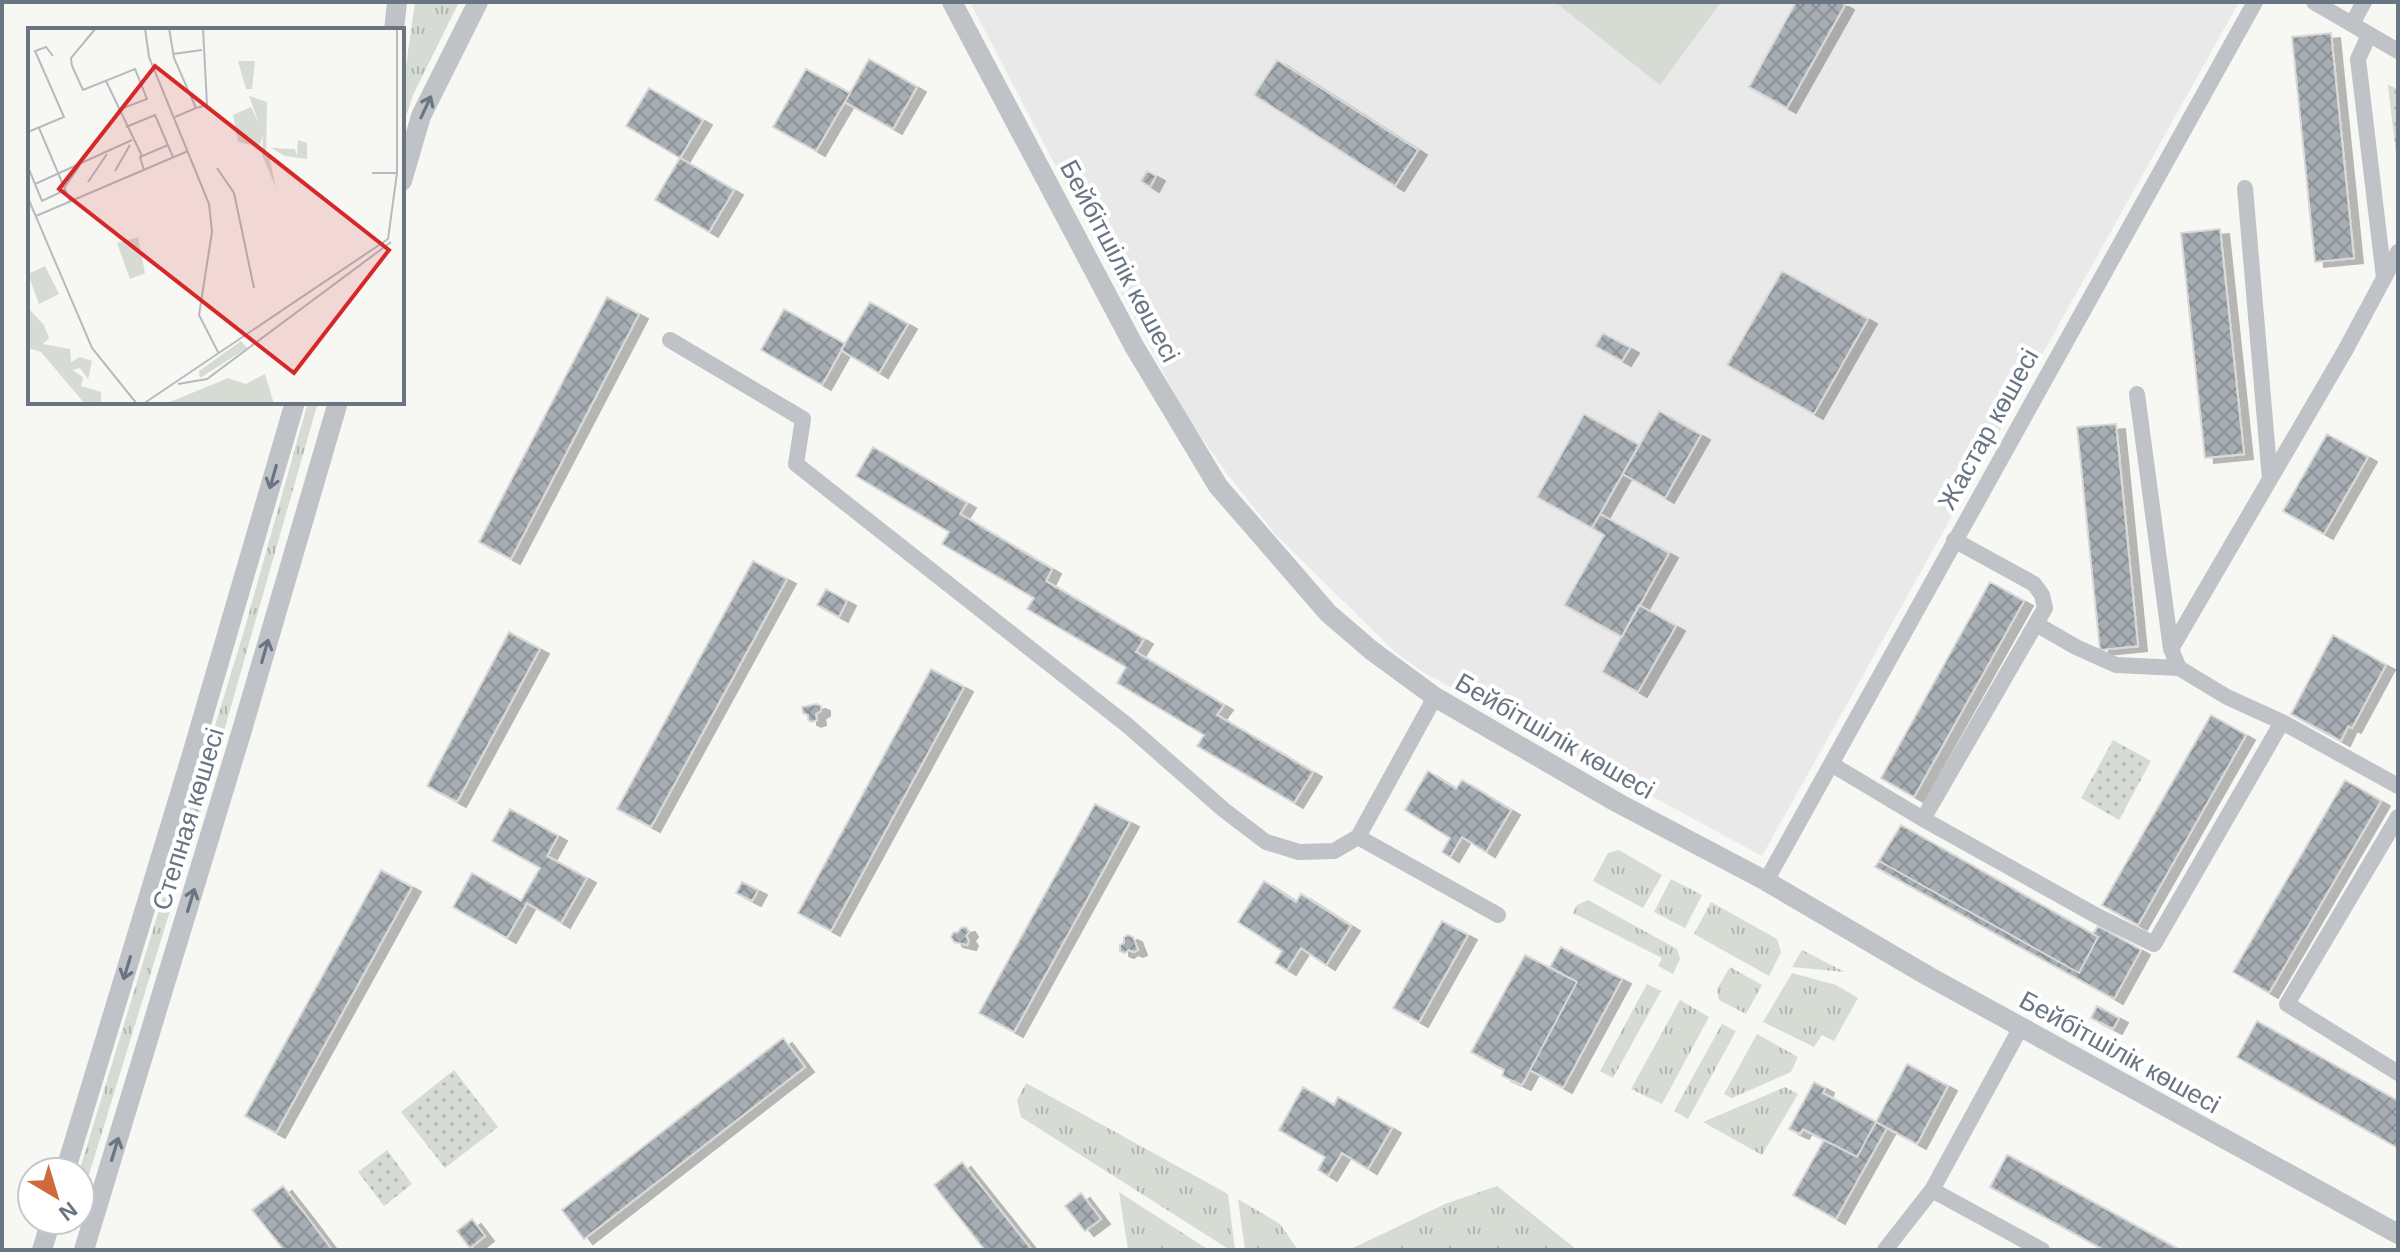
<svg xmlns="http://www.w3.org/2000/svg" width="2400" height="1252" viewBox="0 0 2400 1252" font-family="Arial,sans-serif">
<defs>
<pattern id="grass-tufts" width="24" height="20" patternUnits="userSpaceOnUse" patternTransform="scale(2)"><rect width="24" height="20" fill="#d6dbd4"/><path d="M3 7l-1-3M5 7V3M7 7l1-3M15 17l-1-3M17 17v-4M19 17l1-3" fill="none" stroke="#b2b6b1"/></pattern>
<pattern id="park-dots" width="8" height="8" patternUnits="userSpaceOnUse" patternTransform="scale(2)"><rect width="8" height="8" fill="#d6dbd4"/><path d="M2 2h.1M6 6h.1" fill="none" stroke="#b2b6b1" stroke-width="1.8" stroke-linecap="round"/></pattern>
<pattern id="building-cross-hatch" width="8" height="8" patternUnits="userSpaceOnUse" patternTransform="scale(2)"><rect width="8" height="8" fill="#a6adb3"/><path d="M0 0l8 8M0 8l8-8" fill="none" stroke="#8b9197"/></pattern>
<filter id="shadow"><feDropShadow dx="9" dy="5" stdDeviation="0" flood-color="#0004"/></filter>
</defs>
<rect width="100%" height="100%" fill="#f7f7f4"/>
<!-- built -->
<path fill="#e8e9e8" d="M 970,2 L 2239,2 L 1762,856 L 1423,672 L 1395,652 L 1276,535 L 1228,475 L 1185,414 Z"/>
<!-- grass -->
<path fill="url(#grass-tufts)" d="M 415,2 L 459,2 L 413,95 L 402,129 L 402,94 Z
M 308,402 L 318,402 L 208,787 L 80,1204 L 79,1172 L 244,631 Z
M 1619,850 L 1662,875 L 1643,908 L 1593,881 L 1608,853 Z
M 1671,879 L 1702,895 L 1685,928 L 1654,912 Z
M 1588,900 L 1677,949 L 1680,959 L 1673,974 L 1658,966 L 1662,958 L 1573,913 L 1577,905 Z
M 1711,902 L 1777,939 L 1781,952 L 1769,976 L 1694,934 Z
M 1802,950 L 1845,972 L 1792,967 Z
M 1730,967 L 1762,985 L 1746,1014 L 1719,1000 L 1717,989 Z
M 1792,973 L 1836,985 L 1858,998 L 1834,1041 L 1822,1035 L 1814,1047 L 1763,1022 Z
M 1647,984 L 1661,991 L 1613,1078 L 1600,1071 Z
M 1680,1000 L 1709,1017 L 1662,1104 L 1631,1089 Z
M 1722,1024 L 1736,1031 L 1688,1119 L 1674,1111 Z
M 1757,1034 L 1798,1057 L 1791,1072 L 1732,1098 L 1724,1094 Z
M 1026,1083 L 1228,1194 L 1235,1250 L 1230,1250 L 1021,1117 L 1017,1100 Z
M 1785,1087 L 1798,1094 L 1762,1155 L 1703,1122 Z
M 1497,1186 L 1577,1250 L 1349,1250 L 1445,1204 Z
M 1119,1192 L 1209,1250 L 1128,1250 Z
M 1238,1199 L 1280,1224 L 1298,1250 L 1245,1250 Z"/>
<!-- park -->
<path fill="url(#park-dots)" d="M 2388,85 L 2398,89 L 2398,172 Z
M 2113,740 L 2151,761 L 2119,820 L 2081,798 Z
M 454,1070 L 498,1127 L 445,1168 L 401,1112 Z
M 387,1150 L 412,1184 L 384,1206 L 358,1172 Z"/>
<!-- pitch -->
<path fill="#d6dbd4" d="M 1555,2 L 1721,2 L 1660,85 Z"/>
<!-- building -->
<path fill="url(#building-cross-hatch)" stroke="#d8d9d7" stroke-width="2" filter="url(#shadow)" d="M 1796,2 L 1840,2 L 1845,5 L 1787,108 L 1749,87 Z
M 2331,33 L 2354,258 L 2315,262 L 2292,37 Z
M 869,59 L 917,87 L 893,129 L 845,102 Z
M 1277,60 L 1418,150 L 1395,186 L 1254,95 Z
M 806,69 L 850,93 L 816,151 L 773,127 Z
M 649,88 L 703,120 L 680,158 L 626,126 Z
M 680,158 L 734,190 L 709,232 L 655,200 Z
M 1147,171 L 1156,176 L 1150,187 L 1141,181 Z
M 2220,229 L 2244,454 L 2205,458 L 2181,233 Z
M 1782,271 L 1868,319 L 1814,414 L 1727,365 Z
M 607,297 L 639,314 L 511,559 L 479,542 Z
M 870,302 L 908,324 L 879,373 L 841,350 Z
M 784,309 L 845,344 L 822,385 L 761,350 Z
M 1603,333 L 1630,348 L 1622,361 L 1595,346 Z
M 1659,411 L 1701,435 L 1665,498 L 1623,474 Z
M 1584,414 L 1639,445 L 1592,528 L 1537,497 Z
M 2116,424 L 2138,646 L 2100,650 L 2077,427 Z
M 2327,434 L 2368,457 L 2324,534 L 2283,511 Z
M 873,447 L 967,503 L 960,514 L 1052,569 L 1046,581 L 1144,639 L 1136,652 L 1224,705 L 1217,715 L 1313,772 L 1294,803 L 1197,746 L 1204,735 L 1117,683 L 1126,667 L 1027,609 L 1034,598 L 942,544 L 949,532 L 856,476 Z
M 1600,514 L 1669,553 L 1622,637 L 1564,605 L 1604,535 L 1592,528 Z
M 753,561 L 787,579 L 651,827 L 617,809 Z
M 1990,582 L 2024,601 L 1914,797 L 1881,778 Z
M 826,589 L 847,601 L 839,617 L 817,605 Z
M 1639,605 L 1676,626 L 1638,692 L 1602,672 Z
M 509,632 L 540,649 L 457,802 L 427,786 Z
M 2333,635 L 2386,665 L 2352,728 L 2348,726 L 2341,741 L 2291,714 Z
M 931,669 L 964,687 L 831,931 L 798,913 Z
M 816,704 L 821,706 L 821,711 L 816,714 L 817,720 L 812,722 L 808,720 L 808,715 L 803,713 L 802,707 Z
M 2211,715 L 2246,735 L 2138,925 L 2102,905 Z
M 1428,771 L 1456,789 L 1462,780 L 1511,810 L 1486,852 L 1462,837 L 1450,857 L 1442,852 L 1450,838 L 1405,810 Z
M 2345,780 L 2381,801 L 2269,993 L 2233,972 Z
M 1095,804 L 1130,822 L 1014,1032 L 979,1013 Z
M 510,809 L 558,836 L 547,856 L 587,878 L 561,923 L 527,903 L 507,938 L 453,907 L 472,873 L 521,901 L 540,868 L 492,841 Z
M 1901,825 L 2098,937 L 2079,973 L 1879,861 Z
M 1879,861 L 2079,973 L 2098,937 L 2093,934 L 2098,926 L 2141,950 L 2114,999 L 1875,867 Z
M 381,870 L 412,887 L 276,1133 L 245,1116 Z
M 1264,881 L 1296,902 L 1301,894 L 1351,926 L 1326,965 L 1301,948 L 1287,970 L 1275,963 L 1282,951 L 1238,922 Z
M 742,882 L 758,890 L 752,901 L 736,893 Z
M 1442,921 L 1468,935 L 1419,1022 L 1393,1008 Z
M 966,927 L 969,932 L 966,936 L 969,941 L 967,945 L 954,942 L 951,937 L 953,933 L 958,932 L 961,928 Z
M 1128,935 L 1133,937 L 1138,950 L 1134,952 L 1129,950 L 1125,953 L 1120,951 L 1120,945 L 1124,943 L 1124,937 Z
M 1561,947 L 1622,979 L 1563,1088 L 1530,1070 L 1577,982 L 1550,967 Z
M 1525,955 L 1577,982 L 1522,1085 L 1502,1076 L 1504,1070 L 1471,1052 Z
M 2097,1006 L 2119,1018 L 2113,1029 L 2091,1018 Z
M 2257,1021 L 2398,1101 L 2398,1148 L 2237,1057 Z
M 783,1038 L 805,1067 L 584,1239 L 562,1210 Z
M 1907,1064 L 1948,1086 L 1917,1144 L 1876,1122 Z
M 1814,1082 L 1825,1088 L 1823,1093 L 1876,1122 L 1857,1157 L 1803,1129 L 1800,1134 L 1789,1129 Z
M 1303,1087 L 1334,1105 L 1338,1097 L 1392,1128 L 1368,1169 L 1342,1153 L 1328,1176 L 1318,1170 L 1325,1157 L 1279,1130 Z
M 1876,1122 L 1887,1128 L 1836,1219 L 1793,1195 L 1824,1140 L 1857,1157 Z
M 2007,1155 L 2010,1156 L 2180,1250 L 2104,1250 L 1990,1187 Z
M 962,1162 L 1032,1250 L 985,1250 L 947,1202 L 934,1185 Z
M 283,1186 L 305,1214 L 332,1250 L 284,1250 L 252,1210 Z
M 1081,1193 L 1101,1219 L 1085,1231 L 1065,1206 Z
M 472,1219 L 485,1236 L 470,1248 L 457,1231 Z"/>
<g fill="none" stroke-linecap="round" stroke-linejoin="round">
<!-- minor -->
<path stroke="#bfc2c6" stroke-width="16" d="M 2314,2 L 2398,51
M 2352,24 L 2364,2
M 2369,35 L 2358,59 L 2384,278
M 2245,188 L 2270,479
M 670,340 L 803,419 L 796,464 L 1127,725 L 1224,810 L 1266,842 L 1299,852 L 1334,851 L 1358,837 L 1498,915
M 2137,394 L 2171,649
M 2036,624 L 2076,647 L 2116,665 L 2179,668 L 2227,697 L 2282,722 L 2398,786
M 2179,668 L 2171,649 L 2346,349 L 2398,252
M 1831,764 L 1923,819 L 2097,916 L 2154,944 L 2282,722
M 2398,817 L 2287,1004 L 2398,1073
M 1923,819 L 2045,608 L 2042,595 L 2034,584 L 1954,540
M 1358,837 L 1435,697
M 1766,881 L 2255,2
M 2021,1027 L 1932,1190 L 2042,1250
M 1885,1250 L 1932,1190"/>
<!-- tertiary -->
<path stroke="#bfc2c6" stroke-width="20" d="M 952,2 L 1134,346 L 1218,486 L 1328,613 L 1371,650 L 1435,697 L 1618,803 L 1766,881 L 1928,976 L 2398,1234
M 394,30 L 397,2
M 402,181 L 421,116 L 478,2
M 65,1172 L 193,751 L 295,402
M 42,1250 L 51,1220
M 84,1250 L 242,730 L 338,402"/>
</g>
<!-- one-way arrows -->
<defs><path id="oneway-shaft" d="M-6 0H5M1.5-3L5.5 0L1.5 3" fill="none" stroke-width="1.6" stroke-linecap="round" stroke-linejoin="round" transform="scale(2)"/></defs>
<g stroke="#697582">
<use href="#oneway-shaft" transform="translate(426 107) rotate(-65)"/>
<use href="#oneway-shaft" transform="translate(273 477) rotate(106)"/>
<use href="#oneway-shaft" transform="translate(265 651) rotate(-74)"/>
<use href="#oneway-shaft" transform="translate(191 900) rotate(-73)"/>
<use href="#oneway-shaft" transform="translate(127 968) rotate(107)"/>
<use href="#oneway-shaft" transform="translate(115 1149) rotate(-73)"/>
</g>
<g text-anchor="middle" dominant-baseline="central" stroke-width="8" stroke-linejoin="round" paint-order="stroke">
<!-- street labels -->
<g font-size="26" fill="#697582" stroke="#fff">
<text transform="translate(1120 261) rotate(62)">Бейбітшілік көшесі</text>
<text transform="translate(1988 429) rotate(-61)">Жастар көшесі</text>
<text transform="translate(1555 736) rotate(30)">Бейбітшілік көшесі</text>
<text transform="translate(188 819) rotate(-73)">Степная көшесі</text>
<text transform="translate(2120 1052) rotate(29)">Бейбітшілік көшесі</text>
</g>
</g>
<!-- overview -->
<g transform="translate(28 28)">
<rect width="376" height="376" fill="#f7f7f4"/>
<path d="M 210,33 L 227,33 L 224,61 L 218,61 ZM 221,68 L 239,74 L 238,130 L 241,127 L 248,160 L 234,127 L 235,108 L 231,119 L 210,114 L 205,87 L 223,79 L 232,98 ZM 213,313 L 219,320 L 172,350 L 171,343 ZM 237,346 L 246,376 L 142,374 L 200,350 L 218,356 Z" fill="#d6dbd4"/>
<path d="M 270,112 L 279,115 L 279,131 L 257,128 L 243,120 L 267,121 L 269,128 ZM 0,280 L 16,297 L 21,310 L 15,316 L 42,321 L 43,334 L 52,329 L 64,333 L 60,351 L 52,340 L 44,342 L 55,349 L 53,358 L 73,364 L 73,376 L 57,376 L 13,324 L 0,320 ZM 194,356 L 185,372 L 144,375 L 166,368 Z" fill="#d6dbd4"/>
<path d="M 110,209 L 117,245 L 102,251 L 89,215 ZM 17,238 L 31,266 L 11,276 L 0,246 Z" fill="#d6dbd4"/>
<path fill="none" stroke="#b6bbbf" stroke-width="2" d="M 68,0 L 43,30 L 44,38 L 55,62 L 107,41 L 119,71 L 90,82M 117,0 L 121,29 L 181,176 L 184,204 L 171,287 L 191,326M 141,0 L 146,30 L 168,80 L 147,89M 145,26 L 174,22M 78,53 L 114,128M 168,80 L 179,77 L 175,0M 98,99 L 127,87 L 145,129M 11,100 L 42,173M 0,104 L 36,89 L 7,23 L 18,19 L 25,28M 0,139 L 14,173 L 37,162M 189,140 L 206,165 L 226,260M 116,142 L 112,129 L 140,117M 87,143 L 102,117M 344,145 L 369,145M 60,154 L 79,126M 7,156 L 104,112M 37,159 L 52,137M 0,170 L 64,320 L 109,376M 8,188 L 160,123M 360,211 L 369,145 L 369,0M 150,356 L 179,351 L 363,214M 115,376 L 360,211"/>
<path fill="#d62828" fill-opacity="0.15" stroke="#d62828" stroke-width="4" d="M 127,38 L 361,222 L 266,345 L 31,161 Z"/>
<rect width="376" height="376" fill="none" stroke="#697582" stroke-width="4"/>
</g>
<!-- border -->
<rect width="2400" height="1252" fill="none" stroke="#697582" stroke-width="8"/>
<!-- north arrow -->
<g transform="translate(56 1196) rotate(142)"><circle r="38" fill="#ffffff" stroke="#c3c8cd" stroke-width="2"/>
<path d="M0-6L14 30L0 20L-14 30Z" fill="#d0693b"/>
<text y="-12" font-size="22" font-weight="bold" text-anchor="middle" fill="#697582">N</text>
</g>
</svg>
